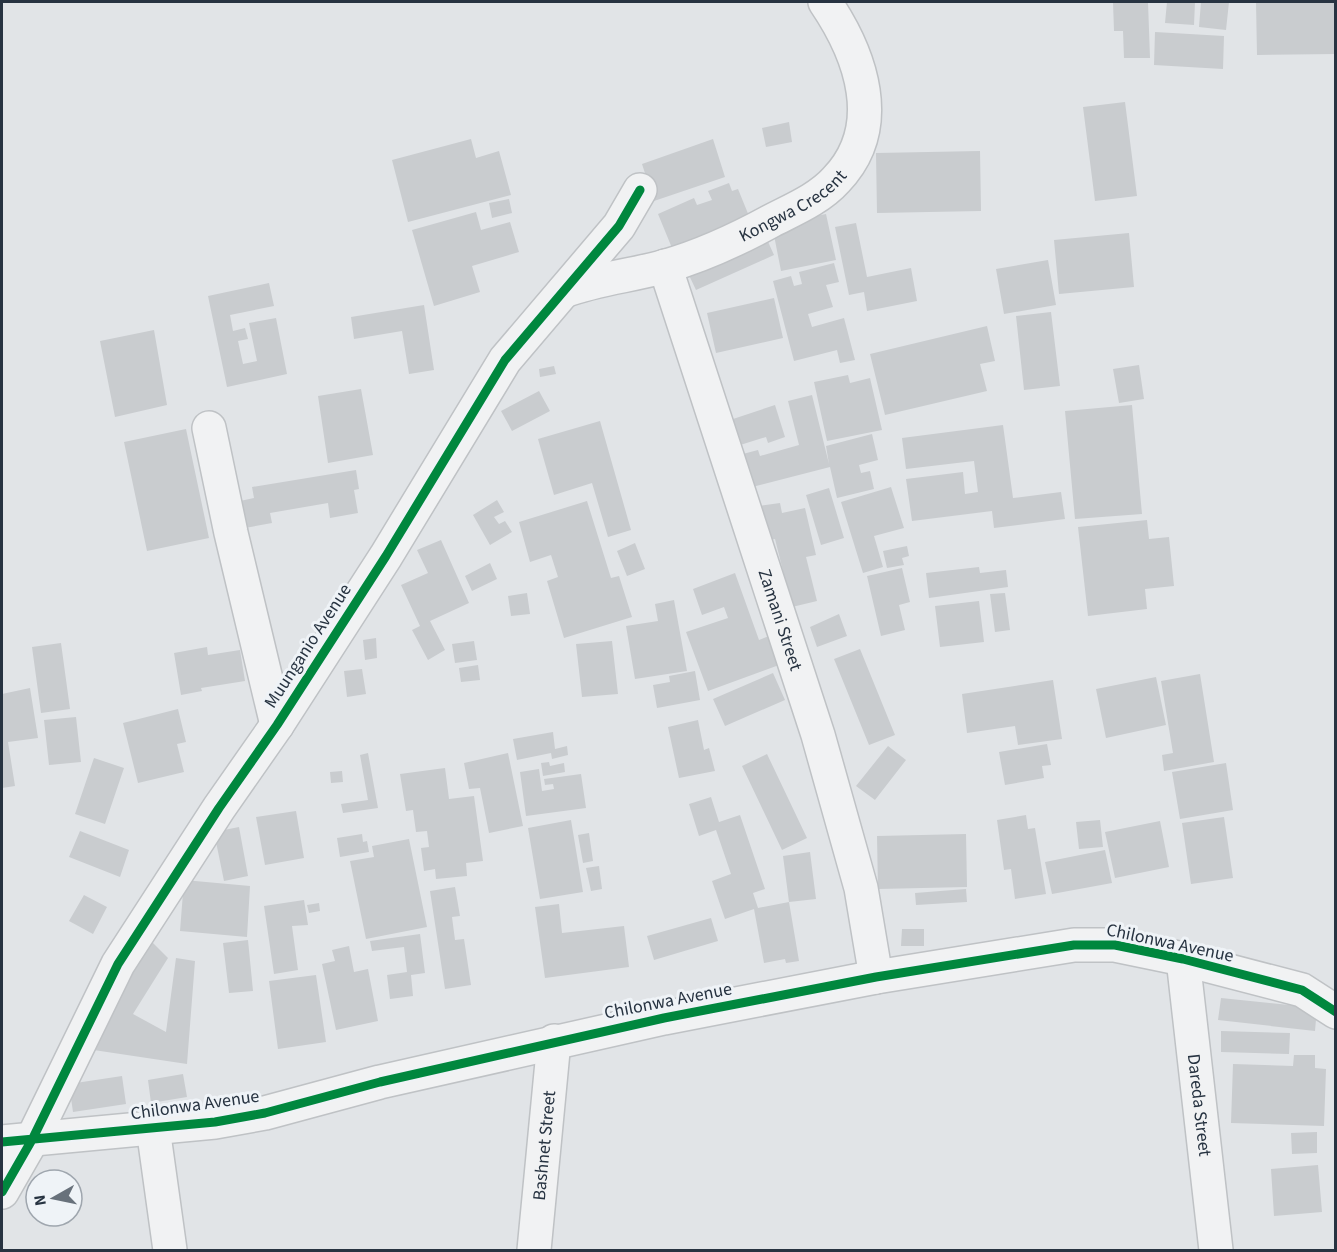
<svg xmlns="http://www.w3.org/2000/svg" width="1337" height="1252" viewBox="0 0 1337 1252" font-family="'Source Sans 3',sans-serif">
<rect width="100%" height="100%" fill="#e1e4e7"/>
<!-- building -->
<path fill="#c9cccf" d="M 1113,2 L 1148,2 L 1150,58 L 1124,58 L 1123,31 L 1114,31 Z
M 1167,2 L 1195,2 L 1194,25 L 1165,23 Z
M 1201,2 L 1229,2 L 1226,30 L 1199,27 Z
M 1256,2 L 1336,2 L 1336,54 L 1257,55 Z
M 1155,32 L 1224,36 L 1223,69 L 1154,65 Z
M 1125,102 L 1137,196 L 1095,201 L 1083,107 Z
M 789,122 L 792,142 L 766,147 L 762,128 Z
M 471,139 L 476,158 L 499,151 L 511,195 L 408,222 L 392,160 Z
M 713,139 L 725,177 L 654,201 L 642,164 Z
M 980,151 L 981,211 L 877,213 L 876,153 Z
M 729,183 L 732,191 L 738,189 L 749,216 L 672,248 L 658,214 L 694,198 L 697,205 L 712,200 L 708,191 Z
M 509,199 L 512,213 L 492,218 L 489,203 Z
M 476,212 L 481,230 L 510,222 L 519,252 L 472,266 L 480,292 L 434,306 L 412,230 Z
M 826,214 L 836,260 L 781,271 L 772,225 Z
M 856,223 L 867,277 L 911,268 L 917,301 L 867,311 L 864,292 L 849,295 L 835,227 Z
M 1129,233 L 1134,287 L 1059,294 L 1054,240 Z
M 765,235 L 774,255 L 696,290 L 687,271 Z
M 1048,260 L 1056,305 L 1004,314 L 996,269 Z
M 834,263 L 839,282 L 826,285 L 833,307 L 808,314 L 812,327 L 844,318 L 855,360 L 840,363 L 837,350 L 794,361 L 773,281 L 791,276 L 794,286 L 802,284 L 799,272 Z
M 269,283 L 274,306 L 230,315 L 233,331 L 245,328 L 248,339 L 238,341 L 243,364 L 257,361 L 249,323 L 276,318 L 287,374 L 227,387 L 208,296 Z
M 774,298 L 783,338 L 716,353 L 707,313 Z
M 424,305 L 434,370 L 409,374 L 402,331 L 354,339 L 351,317 Z
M 1051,312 L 1060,386 L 1024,390 L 1016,316 Z
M 987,326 L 995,361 L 980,364 L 987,391 L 885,415 L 870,354 Z
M 154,330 L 167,405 L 115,417 L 100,341 Z
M 1139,365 L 1144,399 L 1119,403 L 1113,369 Z
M 554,366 L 556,374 L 540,377 L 539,369 Z
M 848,375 L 850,383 L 870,378 L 882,430 L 827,441 L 814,382 Z
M 361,389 L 373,455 L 328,463 L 318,396 Z
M 539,391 L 550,411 L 512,431 L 501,411 Z
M 812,395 L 829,464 L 826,446 L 872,434 L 878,460 L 859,465 L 861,473 L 870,471 L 874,489 L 837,498 L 830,467 L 748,488 L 739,455 L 758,450 L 760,456 L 799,445 L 788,401 Z
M 775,405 L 785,437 L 768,443 L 766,437 L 737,446 L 730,420 Z
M 1132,405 L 1142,514 L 1075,519 L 1065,411 Z
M 600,421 L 631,530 L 608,537 L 592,483 L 554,495 L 538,439 Z
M 1003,425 L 1013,498 L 1061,492 L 1065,519 L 994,528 L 992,511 L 912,521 L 906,479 L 963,472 L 965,494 L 978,492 L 974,461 L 906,469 L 902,438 Z
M 186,429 L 209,538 L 147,551 L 124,442 Z
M 356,470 L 359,489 L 354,490 L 358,513 L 330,518 L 328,503 L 270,513 L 272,523 L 245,528 L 240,501 L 254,498 L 252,487 Z
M 891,487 L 904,528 L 874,536 L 883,567 L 863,573 L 841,502 Z
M 829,488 L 844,538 L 821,545 L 806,495 Z
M 497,500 L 504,512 L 494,517 L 499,524 L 505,521 L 512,532 L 490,545 L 473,515 Z
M 587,501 L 611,578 L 619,576 L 632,617 L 564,638 L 547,581 L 558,577 L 551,555 L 530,562 L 519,522 Z
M 780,503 L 782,513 L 805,508 L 816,555 L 806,557 L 817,601 L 792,607 L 775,539 L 766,541 L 759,506 Z
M 1147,520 L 1149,539 L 1169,537 L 1174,586 L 1145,589 L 1147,609 L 1088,616 L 1078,527 Z
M 441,540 L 469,603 L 430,621 L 445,650 L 428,660 L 412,630 L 420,626 L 401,585 L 428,573 L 417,550 Z
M 635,543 L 645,569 L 627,576 L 617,551 Z
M 907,546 L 909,556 L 902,558 L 904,565 L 887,568 L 883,551 Z
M 490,563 L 497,579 L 472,591 L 465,576 Z
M 979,567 L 980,573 L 1006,570 L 1008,587 L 929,598 L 926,573 Z
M 902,568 L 910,602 L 899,605 L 905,630 L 881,636 L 867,576 Z
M 735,573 L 759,640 L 769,636 L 779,665 L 708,691 L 686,632 L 728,618 L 724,607 L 702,615 L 693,589 Z
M 527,593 L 530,614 L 511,616 L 508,596 Z
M 1005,593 L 1010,630 L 995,632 L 990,594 Z
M 674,600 L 687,671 L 635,679 L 626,626 L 658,621 L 655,604 Z
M 979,601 L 984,642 L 940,647 L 935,606 Z
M 839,614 L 847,636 L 817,647 L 810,627 Z
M 376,638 L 377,658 L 365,660 L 363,640 Z
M 474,641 L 477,660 L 455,663 L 452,644 Z
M 612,641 L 618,694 L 582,697 L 576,644 Z
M 61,643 L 70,709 L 41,713 L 32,647 Z
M 207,647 L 208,655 L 240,650 L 245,681 L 201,688 L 202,691 L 181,695 L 174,653 Z
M 860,649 L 895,735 L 869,745 L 834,659 Z
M 478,665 L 480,680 L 461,682 L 459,668 Z
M 362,669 L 366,694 L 347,697 L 344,671 Z
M 695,671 L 700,700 L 657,708 L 653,685 L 670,682 L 669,676 Z
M 773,673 L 785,700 L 725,726 L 713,699 Z
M 1200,674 L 1214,762 L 1164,771 L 1162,755 L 1173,753 L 1161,681 Z
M 1156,677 L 1166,725 L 1106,738 L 1096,689 Z
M 1053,680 L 1062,739 L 1018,745 L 1015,726 L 967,733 L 962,694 Z
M 30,688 L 38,738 L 8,742 L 15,786 L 2,788 L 2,694 Z
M 178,709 L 186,742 L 177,744 L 184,772 L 138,783 L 123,723 Z
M 76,717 L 81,762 L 49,765 L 44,720 Z
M 698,720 L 704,750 L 709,748 L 715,771 L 679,778 L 668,727 Z
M 553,732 L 555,749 L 567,746 L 568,755 L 552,759 L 551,753 L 517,760 L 513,739 Z
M 1047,744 L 1051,765 L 1042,766 L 1044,778 L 1005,785 L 999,752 Z
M 888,746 L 906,760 L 875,800 L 856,786 Z
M 368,753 L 378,808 L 343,813 L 341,804 L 368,800 L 360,755 Z
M 508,753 L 523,826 L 489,833 L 480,788 L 469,789 L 464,763 Z
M 767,754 L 807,838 L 782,850 L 742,766 Z
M 94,758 L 124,768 L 105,824 L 75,814 Z
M 549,762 L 550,766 L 564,763 L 565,772 L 543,776 L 541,763 Z
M 1226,763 L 1233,810 L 1180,819 L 1172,772 Z
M 445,768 L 449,799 L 474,796 L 483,861 L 466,863 L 467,876 L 436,879 L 435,869 L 424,871 L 421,848 L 429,847 L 427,831 L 416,832 L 413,810 L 406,811 L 400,774 Z
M 539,769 L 542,791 L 554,789 L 553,784 L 545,785 L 544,779 L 581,774 L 586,808 L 526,816 L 520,772 Z
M 342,771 L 343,782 L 331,783 L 330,772 Z
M 711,797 L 719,822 L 740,815 L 765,889 L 753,893 L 758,908 L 789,902 L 783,856 L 810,852 L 816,899 L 789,902 L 799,961 L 786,963 L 785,959 L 764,963 L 754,909 L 725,919 L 712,881 L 731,874 L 716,830 L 699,836 L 689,804 Z
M 296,811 L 304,858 L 265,865 L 256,817 Z
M 1026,815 L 1028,829 L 1035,828 L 1046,894 L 1015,899 L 1011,869 L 1004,870 L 997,820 Z
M 1224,817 L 1233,878 L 1191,884 L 1182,823 Z
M 571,820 L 583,892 L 540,899 L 528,828 Z
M 1100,820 L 1103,847 L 1079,849 L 1076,822 Z
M 1160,821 L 1169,867 L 1115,878 L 1105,832 Z
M 239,827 L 248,876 L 224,881 L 214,832 Z
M 80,831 L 129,850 L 120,877 L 69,857 Z
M 589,833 L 593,861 L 583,863 L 578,835 Z
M 362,834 L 363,842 L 367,841 L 369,852 L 340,857 L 337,838 Z
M 966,834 L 967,887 L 878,889 L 877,836 Z
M 409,839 L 427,927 L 366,939 L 350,861 L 374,857 L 372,846 Z
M 1105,850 L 1112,883 L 1052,894 L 1045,862 Z
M 599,866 L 602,889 L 591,891 L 586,868 Z
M 184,880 L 250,886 L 247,937 L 180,931 Z
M 455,887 L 460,916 L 452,917 L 455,940 L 464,939 L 471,985 L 445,989 L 430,891 Z
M 966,889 L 967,902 L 916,905 L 915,893 Z
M 84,895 L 107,907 L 93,934 L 69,921 Z
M 304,900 L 308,925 L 292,926 L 298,970 L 274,974 L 264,906 Z
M 319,903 L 320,911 L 309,913 L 307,905 Z
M 559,904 L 562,933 L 624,926 L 629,967 L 545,978 L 535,907 Z
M 711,918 L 718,941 L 654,960 L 647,936 Z
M 902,929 L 924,929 L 924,946 L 901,946 Z
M 420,934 L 425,973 L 411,975 L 413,996 L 390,999 L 387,975 L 407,972 L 404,947 L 372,951 L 370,941 Z
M 147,937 L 168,958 L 133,1014 L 166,1032 L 176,958 L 195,961 L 187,1064 L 87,1049 Z
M 248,940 L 253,991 L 229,993 L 223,943 Z
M 349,946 L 354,972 L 368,969 L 378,1021 L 336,1030 L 322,964 L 335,961 L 332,950 Z
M 316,975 L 326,1042 L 278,1049 L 269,981 Z
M 1221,998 L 1317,1008 L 1315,1031 L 1218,1020 Z
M 1221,1031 L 1290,1033 L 1289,1054 L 1221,1052 Z
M 1294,1055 L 1315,1055 L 1315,1068 L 1326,1069 L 1324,1126 L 1231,1123 L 1233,1064 L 1293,1066 Z
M 183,1074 L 187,1097 L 151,1103 L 148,1080 Z
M 122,1076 L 126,1104 L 73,1112 L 69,1084 Z
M 1317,1132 L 1317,1153 L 1292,1154 L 1291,1133 Z
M 1318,1165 L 1322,1212 L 1274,1216 L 1271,1169 Z"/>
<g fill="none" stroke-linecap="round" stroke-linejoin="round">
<defs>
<g id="street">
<path id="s1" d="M 665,266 L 818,735 L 861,888 L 876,977"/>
<path id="s2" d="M 564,291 C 599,278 631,276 666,266 C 701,256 738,239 771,221 C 792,210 819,199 836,180 C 887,127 861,55 825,2"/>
<path d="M 209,428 L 231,533 L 277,725"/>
<path id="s3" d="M 1183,959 L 1216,1250"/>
<path d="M 153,1128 L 170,1250"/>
<path d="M 2,1142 L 215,1122 L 265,1113 L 380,1082 L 664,1018 L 876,977 L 1074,945 L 1115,945 L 1183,959 L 1302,990 L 1336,1012"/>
<path d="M 2,1192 L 33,1138 L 118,964 L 219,808 L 277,725 L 386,556 L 505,360 L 619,226 L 640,190"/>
<path id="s4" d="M 534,1250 L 554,1041"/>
</g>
</defs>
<!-- street casing -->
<use href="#street" stroke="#bfc2c5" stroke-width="36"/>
<!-- street -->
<use href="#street" stroke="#f1f2f3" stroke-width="33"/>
<defs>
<path id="cycleway" d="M 2,1142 L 215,1122 L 265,1113 L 380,1082 L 664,1018 L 876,977 L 1074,945 L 1115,945 L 1183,959 L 1302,990 L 1336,1012
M 2,1192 L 33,1138 L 118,964 L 219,808 L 277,725 L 386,556 L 505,360 L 619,226 L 640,190"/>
</defs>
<!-- cycleway casing -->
<use href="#cycleway" stroke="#eff3f7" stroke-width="13"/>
<!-- cycleway -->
<use href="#cycleway" stroke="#00873e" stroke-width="9"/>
</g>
<g text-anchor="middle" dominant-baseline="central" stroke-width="6" stroke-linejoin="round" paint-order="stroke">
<!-- street labels -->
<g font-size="18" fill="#273341" stroke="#eff3f7">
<text stroke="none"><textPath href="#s2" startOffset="246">Kongwa Crecent</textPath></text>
<text stroke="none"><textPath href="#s1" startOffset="372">Zamani Street</textPath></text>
<text transform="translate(308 646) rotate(-57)">Muunganio Avenue</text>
<text transform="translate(1170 943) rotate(12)">Chilonwa Avenue</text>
<text transform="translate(668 1001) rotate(-11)">Chilonwa Avenue</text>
<text transform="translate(195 1105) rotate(-8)">Chilonwa Avenue</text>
<text stroke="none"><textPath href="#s3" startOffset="147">Dareda Street</textPath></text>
<text stroke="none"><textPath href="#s4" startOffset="105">Bashnet Street</textPath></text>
</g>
</g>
<!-- border -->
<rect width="1337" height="1252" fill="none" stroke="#273341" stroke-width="6"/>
<!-- north arrow -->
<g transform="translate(54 1198) rotate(261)"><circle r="28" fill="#eff3f7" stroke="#9fa6ae" stroke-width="1.5"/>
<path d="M0-4.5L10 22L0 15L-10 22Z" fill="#68717b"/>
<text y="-9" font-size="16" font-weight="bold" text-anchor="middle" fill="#273341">N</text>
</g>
</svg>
